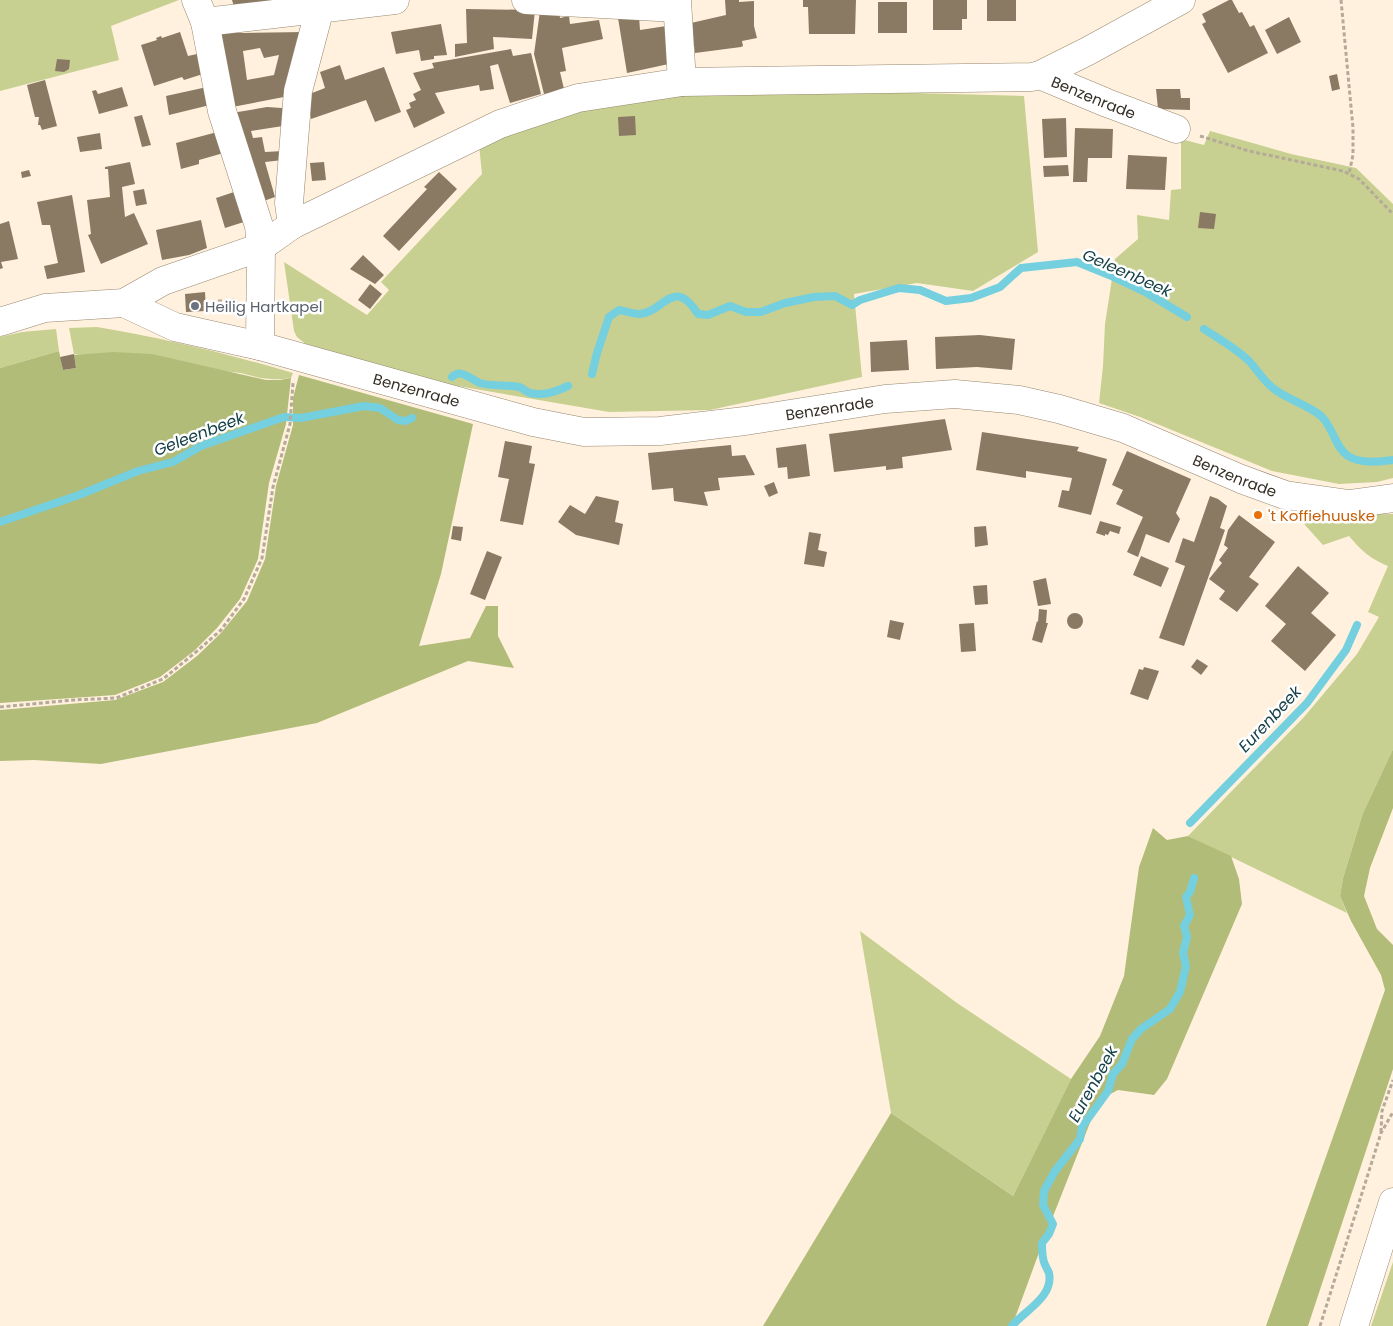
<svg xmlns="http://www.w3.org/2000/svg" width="1393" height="1326" viewBox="0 0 1393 1326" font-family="Poppins,sans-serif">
<rect width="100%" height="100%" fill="#fff1dd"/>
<!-- green -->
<path fill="#c7d090" d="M 0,0 L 179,0 L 111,26 L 119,60 L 0,91 Z
M 759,89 L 1024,96 L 1038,252 L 973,291 L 917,283 L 854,294 L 862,377 L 710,410 L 609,412 L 405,377 L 308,346 L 297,337 L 294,331 L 284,262 L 367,315 L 389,290 L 381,282 L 482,174 L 479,145 L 520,126 L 629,96 Z
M 1210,131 L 1291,154 L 1356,168 L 1393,204 L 1393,478 L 1377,482 L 1339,484 L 1272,471 L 1140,417 L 1099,403 L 1103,366 L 1105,324 L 1115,259 L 1138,239 L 1137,215 L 1169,220 L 1171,190 L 1181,189 L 1181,139 L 1204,145 Z
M 97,327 C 163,338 229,354 293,373 L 291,378 C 273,381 258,378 241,373 L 74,354 L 69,328 Z
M 56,329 L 59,351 L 0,368 L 0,337 L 22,332 Z
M 1393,514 L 1393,749 L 1363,813 L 1343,878 L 1340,896 L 1347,913 L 1188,836 L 1304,717 L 1357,654 L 1379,617 L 1368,612 L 1388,566 C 1369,558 1362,551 1349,536 L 1323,545 L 1305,525 L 1302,515 Z
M 860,931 L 957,1003 L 1071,1079 L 1013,1196 L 891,1113 Z
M 1393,1262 L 1393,1326 L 1371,1326 Z"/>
<!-- forest -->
<path fill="#b2bc79" d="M 59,351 L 63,370 L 76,368 L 74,355 L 113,352 L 152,354 L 266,380 L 280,380 L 291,378 L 286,424 L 269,483 L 258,559 L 240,599 L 217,628 L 194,651 L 160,677 L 115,695 L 0,703 L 0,368 Z
M 299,375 L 473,424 L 441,574 L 419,646 L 470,638 L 486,606 L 498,606 L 498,636 L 514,668 L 468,661 L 317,723 L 101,764 L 34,760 L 0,761 L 0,710 L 115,700 L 163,682 L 197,656 L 221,633 L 247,601 L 265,559 L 276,486 L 293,425 L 293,398 Z
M 1393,749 L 1393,808 L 1370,868 L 1364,896 L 1377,929 L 1393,945 L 1393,1069 L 1308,1326 L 1266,1326 L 1385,990 L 1381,975 L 1351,921 L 1340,896 L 1343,878 L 1363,813 Z
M 1153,828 L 1167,840 L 1188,836 L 1231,856 L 1239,879 L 1242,904 L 1167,1079 L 1154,1095 L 1118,1090 L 1099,1100 L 1044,1239 L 1012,1326 L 763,1326 L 891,1113 L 1013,1196 L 1071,1079 L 1100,1036 L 1124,976 L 1139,867 Z"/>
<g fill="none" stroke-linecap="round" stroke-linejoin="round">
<!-- stream -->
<path stroke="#74cfdf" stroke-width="8" d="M 1204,329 C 1219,339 1234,347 1248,360 C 1258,370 1264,383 1277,391 C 1290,400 1307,405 1320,415 C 1333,426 1334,446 1348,456 C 1360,464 1380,462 1393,460
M 592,374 L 597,353 L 609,317 L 619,310 C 625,311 633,314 639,314 C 664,313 673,275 698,314 L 708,315 L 730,306 L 746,312 L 761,312 L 785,303 L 814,297 L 835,296 L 852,305 L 860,300 L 899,288 L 920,290 L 946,301 L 971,298 L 1000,287 L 1021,268 L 1077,262 L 1109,275 L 1147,293 L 1187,317
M 452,377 C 461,368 470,379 480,383 C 493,387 506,384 519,387 C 523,388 526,392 530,393 C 544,396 555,392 568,386
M 0,522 L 79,495 L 138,471 L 173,462 L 201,446 L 284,417 L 301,418 L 364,406 L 380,408 L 398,420 L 406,421 L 412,418
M 1190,823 L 1307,703 L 1346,650 L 1357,625
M 1012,1326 C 1024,1311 1054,1297 1049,1273 C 1048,1270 1045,1266 1044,1262 C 1042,1256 1042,1249 1042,1243 L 1049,1234 L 1053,1224 L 1043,1205 L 1044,1191 L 1055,1171 L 1080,1139 L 1082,1127 L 1108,1091 L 1113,1074 L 1122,1064 L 1132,1039 L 1141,1029 L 1170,1009 L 1180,992 L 1186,966 L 1183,953 L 1187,937 L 1184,926 L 1190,915 L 1186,897 L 1190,892 L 1194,878"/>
</g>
<!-- building -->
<path fill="#8a7a64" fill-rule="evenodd" d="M 232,0 L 273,0 L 274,4 L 235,10 Z
M 725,0 L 739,0 L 739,2 L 754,1 L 754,26 L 757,38 L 742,41 L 743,46 L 741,47 L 695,53 L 691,23 L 726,15 Z
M 803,0 L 856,0 L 855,34 L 809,34 L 808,7 L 803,7 Z
M 933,0 L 967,0 L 967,19 L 962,19 L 962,30 L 933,30 Z
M 987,0 L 1016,0 L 1016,21 L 987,21 Z
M 1229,0 L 1232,0 L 1239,13 L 1242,12 L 1250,27 L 1254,25 L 1268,53 L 1228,73 L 1202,24 L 1206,22 L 1202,14 Z
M 878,2 L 907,2 L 907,33 L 878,33 Z
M 466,9 L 535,10 L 532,39 L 493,37 L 494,49 L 455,57 L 455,44 L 467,43 Z
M 559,10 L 560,18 L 569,16 L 570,24 L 599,20 L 603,39 L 562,48 L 566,71 L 560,72 L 564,89 L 544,94 L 534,54 L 540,11 Z
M 639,16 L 640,30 L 673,25 L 678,62 L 627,73 L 618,18 Z
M 1289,17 L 1301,42 L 1277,54 L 1265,30 Z
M 441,24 L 447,55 L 434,56 L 434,59 L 421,61 L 419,50 L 396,54 L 391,32 Z
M 210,30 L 243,33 L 304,32 L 289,96 L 227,108 ZM 260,48 L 264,58 L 279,55 L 274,75 L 247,80 L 243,51 Z
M 180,32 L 188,56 L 197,54 L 203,74 L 184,80 L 182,77 L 154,86 L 141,45 L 157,40 L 156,38 L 161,36 L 162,38 Z
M 511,49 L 513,56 L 531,53 L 541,94 L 510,103 L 498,64 L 490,66 L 494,89 L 480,91 L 479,85 L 435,93 L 445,113 L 414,128 L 406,110 L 411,108 L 409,103 L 416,100 L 413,94 L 421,90 L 413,73 L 434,68 L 432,63 Z
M 57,59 L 70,60 L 69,69 L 64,72 L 55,71 Z
M 340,65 L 345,80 L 384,67 L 401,112 L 375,122 L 366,100 L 311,119 L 307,95 L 325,88 L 320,72 Z
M 1337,74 L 1340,89 L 1332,91 L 1329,76 Z
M 45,80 L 57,126 L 42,130 L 40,125 L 38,125 L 39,117 L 35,117 L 27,85 Z
M 122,87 L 128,106 L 99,114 L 92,91 L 96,90 L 98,94 Z
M 207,87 L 210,105 L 169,115 L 166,96 Z
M 1156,89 L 1180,89 L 1181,98 L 1190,98 L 1190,110 L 1158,109 Z
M 267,107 L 282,108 L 283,126 L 251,131 L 253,138 L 262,137 L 265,152 L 283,151 L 283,160 L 265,162 L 275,197 L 258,203 L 232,113 Z
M 142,115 L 151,145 L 142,147 L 134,117 Z
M 635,116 L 636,135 L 619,136 L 618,117 Z
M 1066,118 L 1067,157 L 1044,158 L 1042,119 Z
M 1075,128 L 1113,129 L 1112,158 L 1088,158 L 1087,182 L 1073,182 Z
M 221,131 L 227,152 L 199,160 L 199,164 L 181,169 L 176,143 Z
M 100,133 L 102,149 L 80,152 L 77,137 Z
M 1128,155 L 1167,157 L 1165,190 L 1126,189 Z
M 130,162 L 135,184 L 122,187 L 125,217 L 134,213 L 148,244 L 101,264 L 88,235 L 91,234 L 87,200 L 110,197 L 108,169 L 105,169 L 105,167 Z
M 324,162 L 326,180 L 312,181 L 310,163 Z
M 1068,165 L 1069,176 L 1044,177 L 1043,166 Z
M 29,170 L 31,176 L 22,178 L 21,172 Z
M 439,172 L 457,189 L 399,251 L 383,236 L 427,189 L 424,187 Z
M 144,189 L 147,204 L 136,206 L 133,191 Z
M 240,190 L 250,220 L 225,228 L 216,198 Z
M 72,195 L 85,272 L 47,279 L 44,266 L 58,263 L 50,225 L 42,225 L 37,202 Z
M 1200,212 L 1216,214 L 1214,229 L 1198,228 Z
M 201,220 L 207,248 L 189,255 L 162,260 L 156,230 Z
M 9,221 L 18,259 L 1,262 L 3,268 L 0,269 L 0,224 Z
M 363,255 L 384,275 L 375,284 L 350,269 Z
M 370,284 L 382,294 L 370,309 L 358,300 Z
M 205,292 L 206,311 L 186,312 L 185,294 Z
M 980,335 L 1015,339 L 1012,370 L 977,367 L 936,369 L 935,337 Z
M 907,340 L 909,370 L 871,372 L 870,342 Z
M 74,354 L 76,368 L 63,370 L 60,357 Z
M 945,419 L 952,450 L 902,457 L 903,468 L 886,470 L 886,466 L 834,472 L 829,434 Z
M 982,432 L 1079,447 L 1077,451 L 1107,459 L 1091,515 L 1058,507 L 1062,490 L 1069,491 L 1072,478 L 1026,471 L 1026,478 L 976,470 Z
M 505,441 L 532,446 L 529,463 L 535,464 L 523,525 L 500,521 L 509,479 L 498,477 Z
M 806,444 L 810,476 L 788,479 L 787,467 L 778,468 L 776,448 Z
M 731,445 L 732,456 L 745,455 L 755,475 L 718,478 L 720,490 L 704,492 L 708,506 L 674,501 L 673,488 L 652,490 L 648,453 Z
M 1127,451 L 1191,479 L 1176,513 L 1180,519 L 1169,543 L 1146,534 L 1138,557 L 1127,552 L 1143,517 L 1116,504 L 1123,490 L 1112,485 Z
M 774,482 L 778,493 L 769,497 L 764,486 Z
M 596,496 L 619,501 L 615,522 L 623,524 L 619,545 L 576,535 L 558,522 L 570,505 L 585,514 Z
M 1210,496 L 1218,499 L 1227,506 L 1220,528 L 1225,530 L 1184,646 L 1159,638 L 1185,566 L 1175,562 L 1183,538 L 1194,542 Z
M 1239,515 L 1275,542 L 1249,577 L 1259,584 L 1237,612 L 1219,599 L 1225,591 L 1209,579 L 1222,563 L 1219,560 L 1228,548 L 1224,545 L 1228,530 Z
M 1100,521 L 1121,527 L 1119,534 L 1110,531 L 1108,535 L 1105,534 L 1105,536 L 1096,533 Z
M 453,526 L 463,527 L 461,541 L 451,539 Z
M 986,526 L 988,545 L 975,547 L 974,527 Z
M 809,532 L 821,534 L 818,550 L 827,552 L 824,567 L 804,564 Z
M 487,551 L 502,557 L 485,600 L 470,594 Z
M 1141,556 L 1169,568 L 1161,587 L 1133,575 Z
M 1298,566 L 1329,593 L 1311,613 L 1336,635 L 1305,671 L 1271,641 L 1286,624 L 1265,606 Z
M 1046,578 L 1051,604 L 1038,606 L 1033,581 Z
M 987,585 L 988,604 L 975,605 L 973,586 Z
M 1039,609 L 1047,610 L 1046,623 L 1048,623 L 1042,643 L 1032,640 L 1037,621 L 1038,622 Z
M1067 621a8 8 0 1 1 16 0a8 8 0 1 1-16 0Z
M 890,620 L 904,623 L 900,640 L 887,637 Z
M 974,623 L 976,651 L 961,652 L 959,624 Z
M 1197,659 L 1208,666 L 1201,675 L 1191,667 Z
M 1144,667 L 1159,671 L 1148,700 L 1130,694 L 1139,669 L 1143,670 Z"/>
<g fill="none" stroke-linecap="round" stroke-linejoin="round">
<defs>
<g id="minor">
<path d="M 196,0 L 205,22 L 222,111 L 259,226 L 261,247 L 260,346"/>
<path d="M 526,0 L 677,8"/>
<path d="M 677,0 L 682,82"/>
<path d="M 205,22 L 395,0"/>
<path id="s1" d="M 1040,75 L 1107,103 L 1176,129"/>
<path d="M 292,225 L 289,203 L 298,91 L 320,8"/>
<path id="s2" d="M 124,303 L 175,327 L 260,346 L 533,422 L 584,432 L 660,431 L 745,421 L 885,399 L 955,394 L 1019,400 L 1059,409 L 1123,428 L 1241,479 L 1285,495 L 1349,504 L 1393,498"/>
<path d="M 0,322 L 45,308 L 124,303 L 163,281 L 261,247 L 292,225 L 500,124 L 578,98 L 682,82 L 1032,77 L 1040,75 L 1088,51 L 1181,0"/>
<path d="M 1354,1326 L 1393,1202"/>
</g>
</defs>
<!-- minor casing -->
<use href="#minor" stroke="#978770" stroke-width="29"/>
<!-- path -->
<path stroke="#b5aa99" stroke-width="3" stroke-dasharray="4 2.5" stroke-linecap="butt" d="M 1341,0 L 1353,128 L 1353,155 L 1349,174
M 1200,136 L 1249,151 L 1343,171 L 1359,179 L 1393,214
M 205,302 L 235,300
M 0,707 L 73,700 L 116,698 L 163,679 L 196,652 L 221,630 L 244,599 L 262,558 L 273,487 L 290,424 L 293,383
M 1381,1132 L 1382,1111 L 1393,1080
M 1320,1326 L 1381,1133 L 1393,1112"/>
<!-- minor -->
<use href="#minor" stroke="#fff" stroke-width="28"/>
</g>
<!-- markers -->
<circle fill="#6b7280" stroke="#fff" stroke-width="2" cx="195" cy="306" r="5"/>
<circle fill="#e8710a" stroke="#fff" stroke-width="2" cx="1258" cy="515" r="5"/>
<g text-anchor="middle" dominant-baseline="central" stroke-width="5" stroke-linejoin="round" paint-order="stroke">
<!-- street labels -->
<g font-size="15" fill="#342e24" stroke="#fff">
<text stroke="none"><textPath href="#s1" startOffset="58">Benzenrade</textPath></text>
<text stroke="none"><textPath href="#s2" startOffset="306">Benzenrade</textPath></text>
<text stroke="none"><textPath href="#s2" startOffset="726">Benzenrade</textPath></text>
<text stroke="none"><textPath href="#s2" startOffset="1146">Benzenrade</textPath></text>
</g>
<!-- worship labels -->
<g font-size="15" fill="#5b616d" stroke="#fff" text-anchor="start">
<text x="205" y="306">Heilig Hartkapel</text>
</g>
<!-- food labels -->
<g font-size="15" fill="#c56008" stroke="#fff" text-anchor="start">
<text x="1268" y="515">'t Koffiehuuske</text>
</g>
<!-- water labels -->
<g font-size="16" font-style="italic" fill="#154047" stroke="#fff">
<text transform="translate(1127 273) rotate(24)">Geleenbeek</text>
<text transform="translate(199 434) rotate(-21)">Geleenbeek</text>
<text transform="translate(1270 719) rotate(-47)">Eurenbeek</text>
<text transform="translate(1093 1084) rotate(-61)">Eurenbeek</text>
</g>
</g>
</svg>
